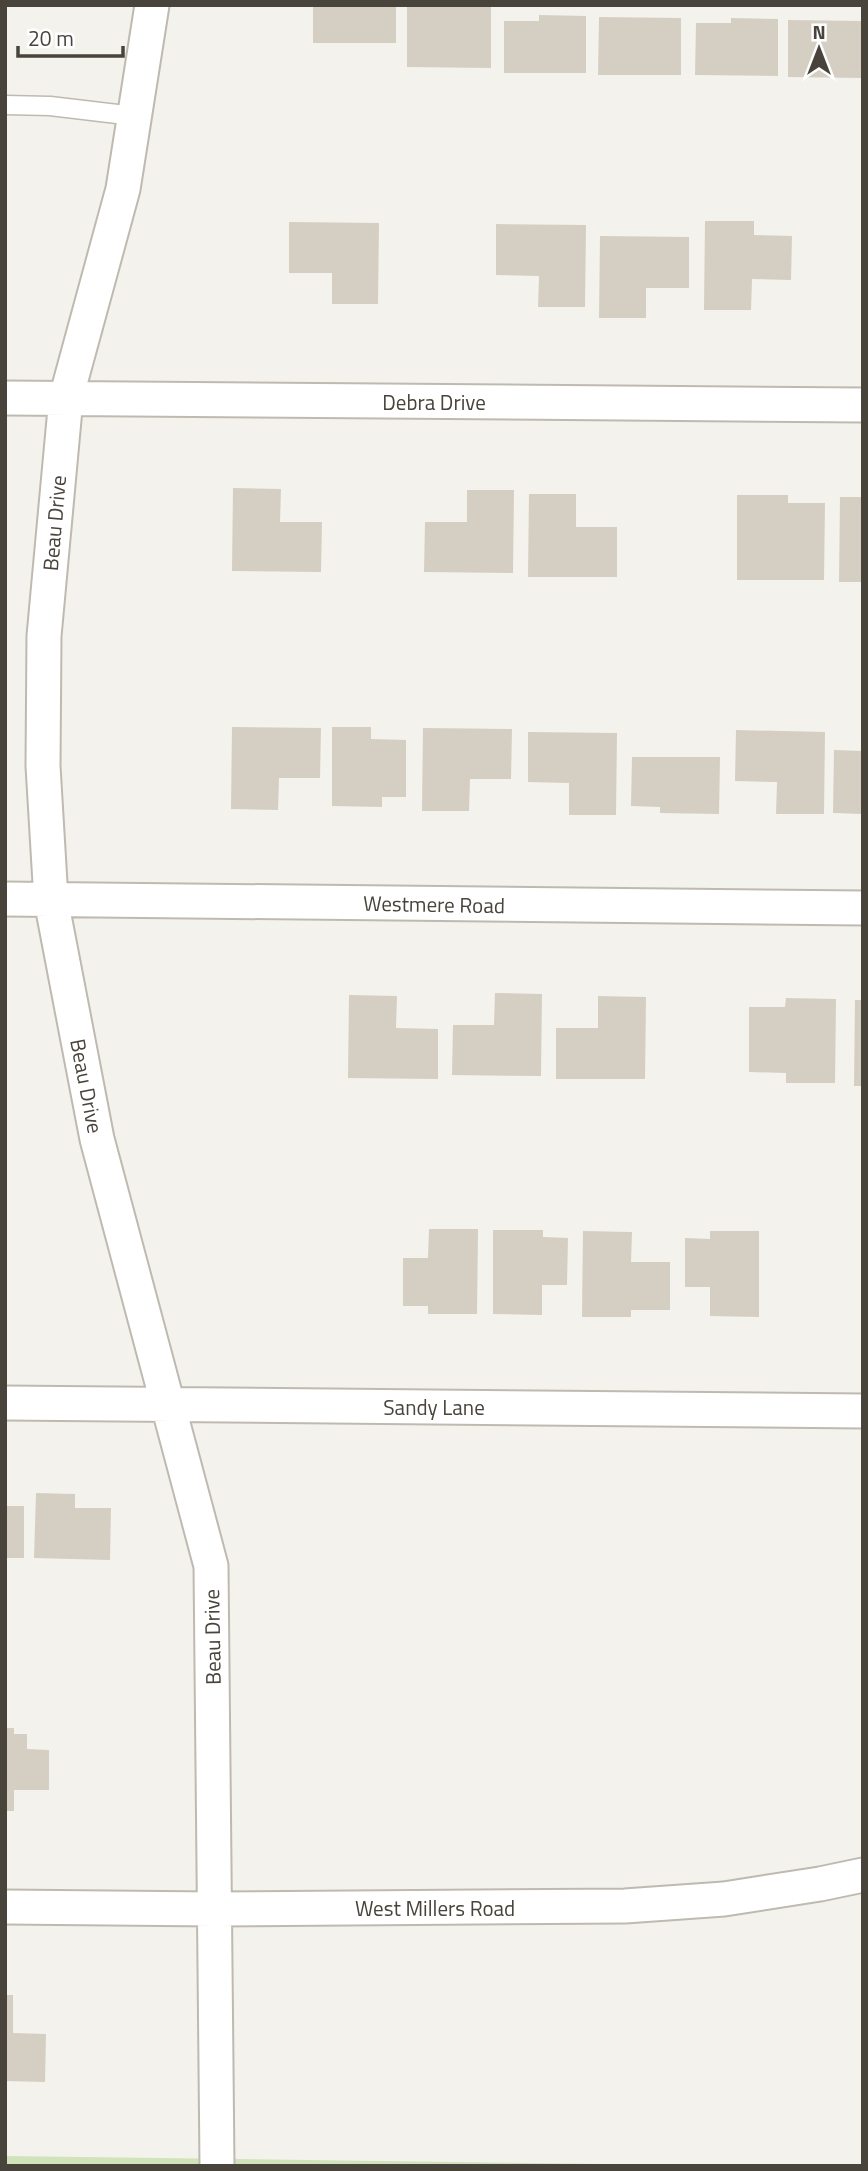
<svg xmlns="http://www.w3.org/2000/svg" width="868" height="2171" viewBox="0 0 868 2171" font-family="'Titillium Web',sans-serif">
<rect width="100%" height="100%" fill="#f4f2ed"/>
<!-- green -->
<path fill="#d0e3bb" d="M 5,2156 L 753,2166 L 5,2166 Z"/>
<!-- building -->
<path fill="#d5cec3" d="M 313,5 L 396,5 L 396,43 L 313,43 Z
M 407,5 L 491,5 L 491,68 L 407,67 Z
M 539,15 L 586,16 L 586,73 L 504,73 L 504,21 L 539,21 Z
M 599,17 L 681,18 L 681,75 L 598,75 Z
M 731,18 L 778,19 L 778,76 L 695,75 L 696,23 L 731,23 Z
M 788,20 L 863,21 L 863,78 L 788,77 Z
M 705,221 L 754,221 L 754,235 L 792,236 L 791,280 L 752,279 L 751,310 L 704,310 Z
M 289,222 L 379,223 L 378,304 L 332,304 L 332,273 L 289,273 Z
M 496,224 L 586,225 L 585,307 L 538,307 L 539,276 L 496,275 Z
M 600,236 L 689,237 L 689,288 L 646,288 L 646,318 L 599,318 Z
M 233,488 L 281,489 L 280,522 L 322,522 L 321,572 L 232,571 Z
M 467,490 L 514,490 L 513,573 L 424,572 L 425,522 L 467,522 Z
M 529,494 L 576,494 L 576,527 L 617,527 L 617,577 L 528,577 Z
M 737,495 L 788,495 L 788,503 L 825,503 L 824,580 L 737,580 Z
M 840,497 L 863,497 L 863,582 L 839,582 Z
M 232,727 L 321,728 L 320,778 L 279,778 L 278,810 L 231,809 Z
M 332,727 L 371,727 L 371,739 L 406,740 L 406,797 L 382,797 L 382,807 L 332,806 Z
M 423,728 L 512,729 L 511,779 L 470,779 L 469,811 L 422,811 Z
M 736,730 L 825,732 L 824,814 L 776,814 L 777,782 L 735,781 Z
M 528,732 L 617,733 L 616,815 L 569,815 L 569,783 L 528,782 Z
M 834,750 L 863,751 L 863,814 L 833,813 Z
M 632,757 L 720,757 L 719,814 L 660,813 L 660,807 L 631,806 Z
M 495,993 L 542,994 L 541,1076 L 452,1075 L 453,1025 L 494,1025 Z
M 349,995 L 397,996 L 396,1028 L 438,1029 L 438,1079 L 348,1078 Z
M 598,996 L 646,997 L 645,1079 L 556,1079 L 556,1028 L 598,1028 Z
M 786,998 L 836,999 L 835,1083 L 786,1083 L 786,1073 L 749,1072 L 749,1007 L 785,1007 Z
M 855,1000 L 863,1000 L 863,1086 L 854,1086 Z
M 429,1229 L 478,1229 L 477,1314 L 428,1314 L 428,1306 L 403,1306 L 403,1258 L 428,1258 Z
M 493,1230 L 543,1230 L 543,1237 L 568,1238 L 567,1285 L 542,1285 L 542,1315 L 493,1314 Z
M 583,1231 L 632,1232 L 631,1262 L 670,1262 L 670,1310 L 631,1310 L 631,1317 L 582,1317 Z
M 710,1231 L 759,1231 L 759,1317 L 710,1316 L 710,1287 L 685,1287 L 685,1238 L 710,1239 Z
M 36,1493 L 75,1494 L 75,1508 L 111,1508 L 110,1560 L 34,1558 Z
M 5,1506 L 24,1506 L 24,1558 L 5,1558 Z
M 5,1728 L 14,1728 L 14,1734 L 27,1734 L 27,1749 L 49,1750 L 49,1790 L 14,1790 L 14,1811 L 5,1811 Z
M 5,1995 L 13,1995 L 13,2033 L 46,2034 L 45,2082 L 5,2081 Z"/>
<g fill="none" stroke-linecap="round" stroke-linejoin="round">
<defs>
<path id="lane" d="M 5,105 L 50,106 L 134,116"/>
<path id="street" d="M 152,5 L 123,189 L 66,398 L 44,636 L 43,766 L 51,900 L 97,1139 L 211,1566 L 217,2166
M 5,398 L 863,405
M 5,899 L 863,908
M 5,1403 L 863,1411
M 5,1907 L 214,1909 L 625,1906 L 724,1899 L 820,1884 L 863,1875"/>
</defs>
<!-- lane casing -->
<use href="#lane" stroke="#bfbab0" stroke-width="21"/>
<!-- street casing -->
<use href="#street" stroke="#bfbab0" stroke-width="37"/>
<!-- lane -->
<use href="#lane" stroke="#fff" stroke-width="18"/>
<!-- street -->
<use href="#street" stroke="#fff" stroke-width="33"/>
</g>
<g text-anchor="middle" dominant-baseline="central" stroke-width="5" stroke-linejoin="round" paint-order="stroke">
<!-- street labels -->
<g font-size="21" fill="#48433b" stroke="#fff">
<text x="434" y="402">Debra Drive</text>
<text transform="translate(54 523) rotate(-85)">Beau Drive</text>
<text transform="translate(434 904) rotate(1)">Westmere Road</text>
<text transform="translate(87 1086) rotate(79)">Beau Drive</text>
<text x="434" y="1407">Sandy Lane</text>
<text transform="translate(212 1637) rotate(-91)">Beau Drive</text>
<text x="435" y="1908">West Millers Road</text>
</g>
</g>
<!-- border -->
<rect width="868" height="2171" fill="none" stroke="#48433b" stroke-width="14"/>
<!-- north arrow -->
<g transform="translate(819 49)" stroke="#ffffff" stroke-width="5" paint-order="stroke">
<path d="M0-5L12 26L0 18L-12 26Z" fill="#48433b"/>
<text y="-10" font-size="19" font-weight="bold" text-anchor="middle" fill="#48433b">N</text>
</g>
<!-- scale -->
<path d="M18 46v10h105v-10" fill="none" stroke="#48433b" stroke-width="3.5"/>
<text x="28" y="46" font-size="21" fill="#48433b" stroke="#ffffff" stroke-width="5" paint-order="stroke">20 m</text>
</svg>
